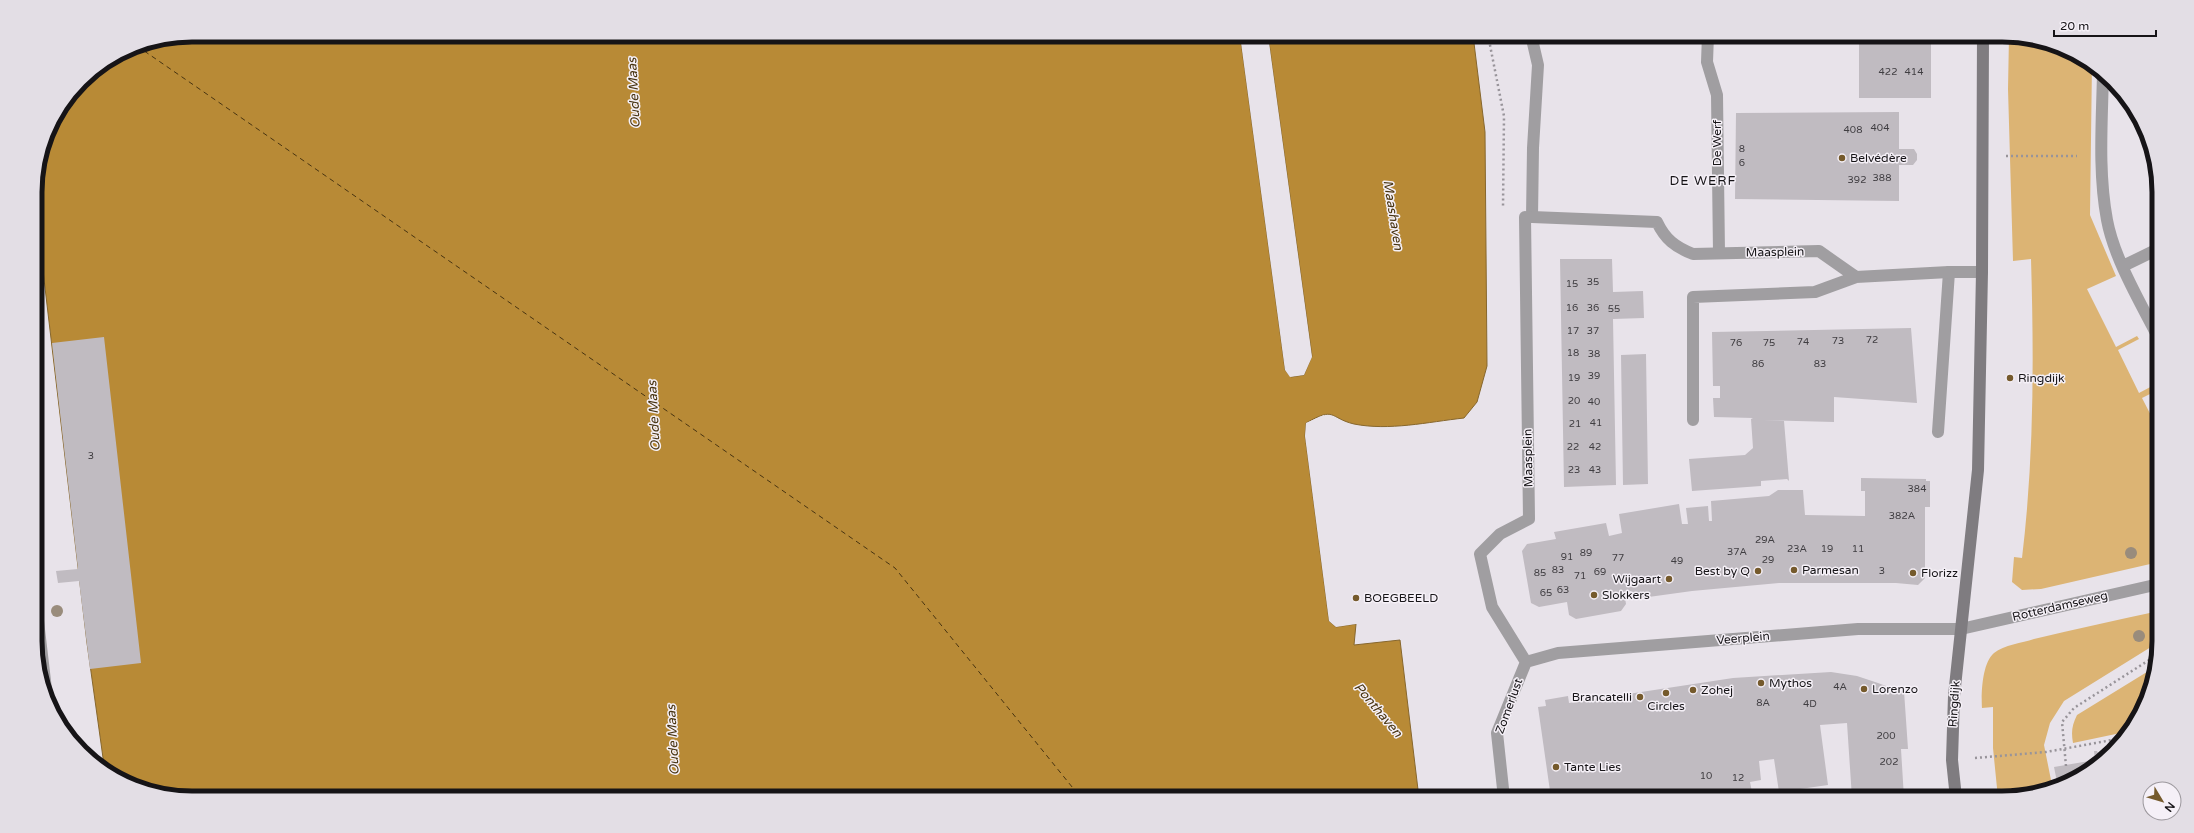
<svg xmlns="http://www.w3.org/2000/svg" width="2194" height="833" viewBox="0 0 2194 833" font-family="'Varela Round',sans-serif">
<rect width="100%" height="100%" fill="#e8e3ea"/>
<!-- green -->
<path fill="#dcb474" d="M 2009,36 L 2052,43 L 2092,63 L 2090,215 L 2116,276 L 2087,289 L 2116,347 L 2137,336 L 2139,339 L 2118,350 L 2139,393 L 2158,383 L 2158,390 L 2142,398 L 2158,429 L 2159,562 L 2041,589 L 2022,590 L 2012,582 L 2014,557 L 2022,558 C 2034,459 2034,359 2031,259 L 2013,261 L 2008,89 Z
M 2159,611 L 2159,642 L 2064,701 L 2050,723 L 2044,745 L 2053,790 L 2012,798 L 1998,798 L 1993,748 L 1993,707 L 1982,708 C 1981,694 1982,663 1994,653 C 2004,645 2022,643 2034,639 C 2075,629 2117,620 2159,611 Z
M 2155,667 L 2154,674 L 2148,677 L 2152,686 L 2151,691 L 2130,731 L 2073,743 C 2071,732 2072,725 2077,715 Z"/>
<!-- water -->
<path fill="#b88a36" stroke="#87672d" d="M 192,35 L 1240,35 L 1285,370 L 1291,377 L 1304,375 L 1312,356 L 1268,35 L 1473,35 L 1485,132 L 1487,366 L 1477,402 L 1464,418 C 1428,422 1389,431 1354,424 C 1329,418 1336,406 1306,423 L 1305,436 L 1329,621 L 1336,627 L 1356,624 L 1354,645 L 1400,640 L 1419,798 L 192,798 L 142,790 L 105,772 L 87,643 L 35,203 L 35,181 L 51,123 L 88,74 L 132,47 Z"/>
<!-- pier -->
<path fill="#e8e3ea" d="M 1240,35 L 1242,35 L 1286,369 L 1291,375 L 1303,373 L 1310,356 L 1266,35 L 1268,35 L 1312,357 L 1304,375 L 1290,377 L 1285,370 Z
M 1324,415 L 1324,417 L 1308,424 L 1307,436 L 1331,620 L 1337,625 L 1356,622 L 1356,624 L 1336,627 L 1329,621 L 1305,436 L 1306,423 Z"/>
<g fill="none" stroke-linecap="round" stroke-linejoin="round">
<!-- ferry -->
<path stroke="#483411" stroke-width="1" stroke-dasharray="5 4" stroke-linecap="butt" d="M 137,46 L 895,568 L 1081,798"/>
</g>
<!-- building -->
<path fill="#c0bbc1" d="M 1859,35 L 1931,35 L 1931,98 L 1859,98 Z
M 1899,112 L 1899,149 L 1914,149 L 1917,154 L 1917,160 L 1913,165 L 1899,165 L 1899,201 L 1735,199 L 1736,113 Z
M 2155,163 L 2158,171 L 2158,186 L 2149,166 Z
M 1560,259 L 1612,259 L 1613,292 L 1643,291 L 1644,318 L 1613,319 L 1616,485 L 1564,487 Z
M 1911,328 L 1917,403 L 1834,397 L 1834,422 L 1762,420 L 1784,421 L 1789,481 L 1787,479 L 1761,481 L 1761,486 L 1692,491 L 1689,459 L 1745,455 L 1753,448 L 1751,419 L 1753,418 L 1714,417 L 1713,398 L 1720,398 L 1720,386 L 1713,386 L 1712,332 Z
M 104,337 L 141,663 L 90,669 L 79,581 L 58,583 L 56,571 L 78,569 L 52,343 Z
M 1646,354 L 1648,484 L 1623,485 L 1621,355 Z
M 1861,478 L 1926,479 L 1926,481 L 1930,481 L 1930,507 L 1925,507 L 1925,578 L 1918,585 L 1896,583 L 1779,583 L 1692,591 L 1634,599 L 1631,591 L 1624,592 L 1626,604 L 1621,611 L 1576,619 L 1569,615 L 1567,602 L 1539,607 L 1531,603 L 1522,551 L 1527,544 L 1556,539 L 1554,532 L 1606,523 L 1609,536 L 1622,533 L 1619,514 L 1679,504 L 1682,524 L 1688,524 L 1686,508 L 1708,506 L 1709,521 L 1712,521 L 1711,501 L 1769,496 L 1778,490 L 1803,490 L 1805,515 L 1865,516 L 1865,491 L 1861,491 Z
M 1831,672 L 1857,676 L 1878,683 L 1886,686 L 1886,693 L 1904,691 L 1908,749 L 1901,749 L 1904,798 L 1852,798 L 1847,723 L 1820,725 L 1828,785 L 1779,792 L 1774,759 L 1759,761 L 1761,780 L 1750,782 L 1752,792 L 1734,798 L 1551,798 L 1538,707 L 1546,706 L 1545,700 L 1568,696 L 1569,703 L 1733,678 Z
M 2094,751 L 2097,751 L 2098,753 L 2112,751 L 2098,765 L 2058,787 L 2054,767 L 2095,760 Z"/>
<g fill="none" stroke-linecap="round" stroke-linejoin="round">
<!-- path -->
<path stroke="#98949a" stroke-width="2.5" stroke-dasharray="2 3" stroke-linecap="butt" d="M 1488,35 L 1504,116 L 1503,207
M 2006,156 L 2077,156
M 39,166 L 46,165 L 45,147
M 1975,758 L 2046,752 L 2123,738
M 2066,766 L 2062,722 L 2074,708 L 2157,655"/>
<!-- service -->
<path stroke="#a09ea1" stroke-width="12" d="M 1531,35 L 1538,65 L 1533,148 L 1532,217
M 1708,35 L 1707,62 L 1717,95 L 1719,253
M 1938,432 L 1949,272"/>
<!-- minor -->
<path stroke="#a09ea1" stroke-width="12" d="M 2103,73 C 2102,122 2098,172 2107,220 C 2114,258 2140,302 2158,337
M 1525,217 L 1529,519 L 1500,534 L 1480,554 L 1492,607 L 1526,662
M 1532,217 L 1657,222 C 1665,239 1675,247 1693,254 L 1819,251 L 1856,277 L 1949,272 L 1982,272
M 2123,266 L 2158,249
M 1693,420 L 1693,297 L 1815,292 L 1856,277
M 38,621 L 47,698
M 1526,662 L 1558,653 L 1858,629 L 1961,629
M 1504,798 L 1497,733 L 1526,662"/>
<!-- tertiary -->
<path stroke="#a09ea1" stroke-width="12" d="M 1961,629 L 2159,584"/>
<!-- secondary -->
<path stroke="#7f7c80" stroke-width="12" d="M 1956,798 L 1952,760 L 1954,696 L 1978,470 L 1982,272 L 1983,35"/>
</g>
<!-- trees -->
<g fill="#998c7c">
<circle cx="2131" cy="553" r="6"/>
<circle cx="57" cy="611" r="6"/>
<circle cx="2139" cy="636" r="6"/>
</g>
<!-- markers -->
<g fill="#755a2c" stroke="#f5f0f7" stroke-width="1.5">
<circle cx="1842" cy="158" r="4"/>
<circle cx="2010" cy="378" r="4"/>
<circle cx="1794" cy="570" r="4"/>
<circle cx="1758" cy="571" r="4"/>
<circle cx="1913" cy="573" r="4"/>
<circle cx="1669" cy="579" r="4"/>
<circle cx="1594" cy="595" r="4"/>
<circle cx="1356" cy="598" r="4"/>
<circle cx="1761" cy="683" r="4"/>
<circle cx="1864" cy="689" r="4"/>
<circle cx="1693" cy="690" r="4"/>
<circle cx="1666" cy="693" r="4"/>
<circle cx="1640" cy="697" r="4"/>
<circle cx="1556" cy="767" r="4"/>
</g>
<g text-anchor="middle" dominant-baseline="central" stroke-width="3" stroke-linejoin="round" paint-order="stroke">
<!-- number labels -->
<g font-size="10" fill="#403e42">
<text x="1888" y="72">422</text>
<text x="1914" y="72">414</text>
<text x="1880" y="128">404</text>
<text x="1853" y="130">408</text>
<text x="1742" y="149">8</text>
<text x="1742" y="163">6</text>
<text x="1882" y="178">388</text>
<text x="1857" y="180">392</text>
<text x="1593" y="282">35</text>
<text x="1572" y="284">15</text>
<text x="1572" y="308">16</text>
<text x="1593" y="308">36</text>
<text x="1614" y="309">55</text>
<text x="1573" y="331">17</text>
<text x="1593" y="331">37</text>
<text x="1872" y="340">72</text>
<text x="1838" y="341">73</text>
<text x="1803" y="342">74</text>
<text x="1736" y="343">76</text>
<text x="1769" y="343">75</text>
<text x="1573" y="353">18</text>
<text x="1594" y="354">38</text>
<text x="1758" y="364">86</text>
<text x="1820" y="364">83</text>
<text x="1594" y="376">39</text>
<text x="1574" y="378">19</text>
<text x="1574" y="401">20</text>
<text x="1594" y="402">40</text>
<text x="1596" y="423">41</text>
<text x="1575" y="424">21</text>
<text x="1573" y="447">22</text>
<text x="1595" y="447">42</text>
<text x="91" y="456">3</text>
<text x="1574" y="470">23</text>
<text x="1595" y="470">43</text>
<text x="1917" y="489">384</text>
<text x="1902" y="516">382A</text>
<text x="1765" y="540">29A</text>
<text x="1797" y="549">23A</text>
<text x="1827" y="549">19</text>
<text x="1858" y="549">11</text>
<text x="1737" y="552">37A</text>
<text x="1586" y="553">89</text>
<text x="1567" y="557">91</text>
<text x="1618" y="558">77</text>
<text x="1768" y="560">29</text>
<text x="1677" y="561">49</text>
<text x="1558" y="570">83</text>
<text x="1882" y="571">3</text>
<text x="1600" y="572">69</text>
<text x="1540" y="573">85</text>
<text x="1580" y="576">71</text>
<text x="1563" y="590">63</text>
<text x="1546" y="593">65</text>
<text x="1840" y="687">4A</text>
<text x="1763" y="703">8A</text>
<text x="1810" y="704">4D</text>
<text x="1886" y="736">200</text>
<text x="1889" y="762">202</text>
<text x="1706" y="776">10</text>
<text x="1738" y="778">12</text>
</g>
<!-- street labels -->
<g font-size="12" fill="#161417" stroke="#f5f0f7">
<text transform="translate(1717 143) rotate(-90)">De Werf</text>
<text transform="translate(1775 252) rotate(-1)">Maasplein</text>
<text transform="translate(1528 458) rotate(-91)">Maasplein</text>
<text transform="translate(2060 606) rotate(-13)">Rotterdamseweg</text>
<text transform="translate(1743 638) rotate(-5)">Veerplein</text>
<text transform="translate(1954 704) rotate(-86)">Ringdijk</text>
<text transform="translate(1509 706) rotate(-70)">Zomerlust</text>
</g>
<!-- poi labels -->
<g font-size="12" fill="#161417" stroke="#f5f0f7" text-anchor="start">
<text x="1850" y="158">Belvédère</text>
<text x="2018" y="378">Ringdijk</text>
<text x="1802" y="570">Parmesan</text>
<text x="1750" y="571" text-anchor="end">Best by Q</text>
<text x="1921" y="573">Florizz</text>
<text x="1661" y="579" text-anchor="end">Wijgaart</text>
<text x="1602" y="595">Slokkers</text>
<text x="1364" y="598">BOEGBEELD</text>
<text x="1769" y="683">Mythos</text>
<text x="1872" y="689">Lorenzo</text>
<text x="1701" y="690">Zohej</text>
<text x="1632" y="697" text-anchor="end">Brancatelli</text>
<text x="1666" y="706" text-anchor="middle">Circles</text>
<text x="1564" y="767">Tante Lies</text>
</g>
<!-- water labels -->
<g font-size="13" font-style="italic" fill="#483411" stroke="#f5f0f7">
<text transform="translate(634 93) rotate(-93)">Oude Maas</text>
<text transform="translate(1393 215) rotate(81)">Maashaven</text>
<text transform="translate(654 416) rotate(-93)">Oude Maas</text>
<text transform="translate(1378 710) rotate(50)">Ponthaven</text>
<text transform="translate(673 740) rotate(-93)">Oude Maas</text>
</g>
<!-- neighbourhood labels -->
<g font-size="13" letter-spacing="1" fill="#161417" stroke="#f5f0f7">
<text x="1703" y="181">DE WERF</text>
</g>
</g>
<!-- crop -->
<path d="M0 0H2194V833H0ZM192 42H2002A150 150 0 0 1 2152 192V641A150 150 0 0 1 2002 791H192A150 150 0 0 1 42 641V192A150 150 0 0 1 192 42Z" fill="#e3dee5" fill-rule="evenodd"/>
<path fill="none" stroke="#161417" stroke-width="5" d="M192 42H2002A150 150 0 0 1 2152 192V641A150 150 0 0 1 2002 791H192A150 150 0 0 1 42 641V192A150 150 0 0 1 192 42Z"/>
<!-- north arrow -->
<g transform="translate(2162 801) rotate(128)"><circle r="19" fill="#f5f0f7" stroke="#9c989d"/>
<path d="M0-3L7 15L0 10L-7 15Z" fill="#755a2c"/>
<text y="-6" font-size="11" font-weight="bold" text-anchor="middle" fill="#161417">N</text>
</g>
<!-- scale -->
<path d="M2054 30v6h102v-6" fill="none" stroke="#161417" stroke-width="2"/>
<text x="2060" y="30" font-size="12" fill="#161417" stroke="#f5f0f7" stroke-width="3" paint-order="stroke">20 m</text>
</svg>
